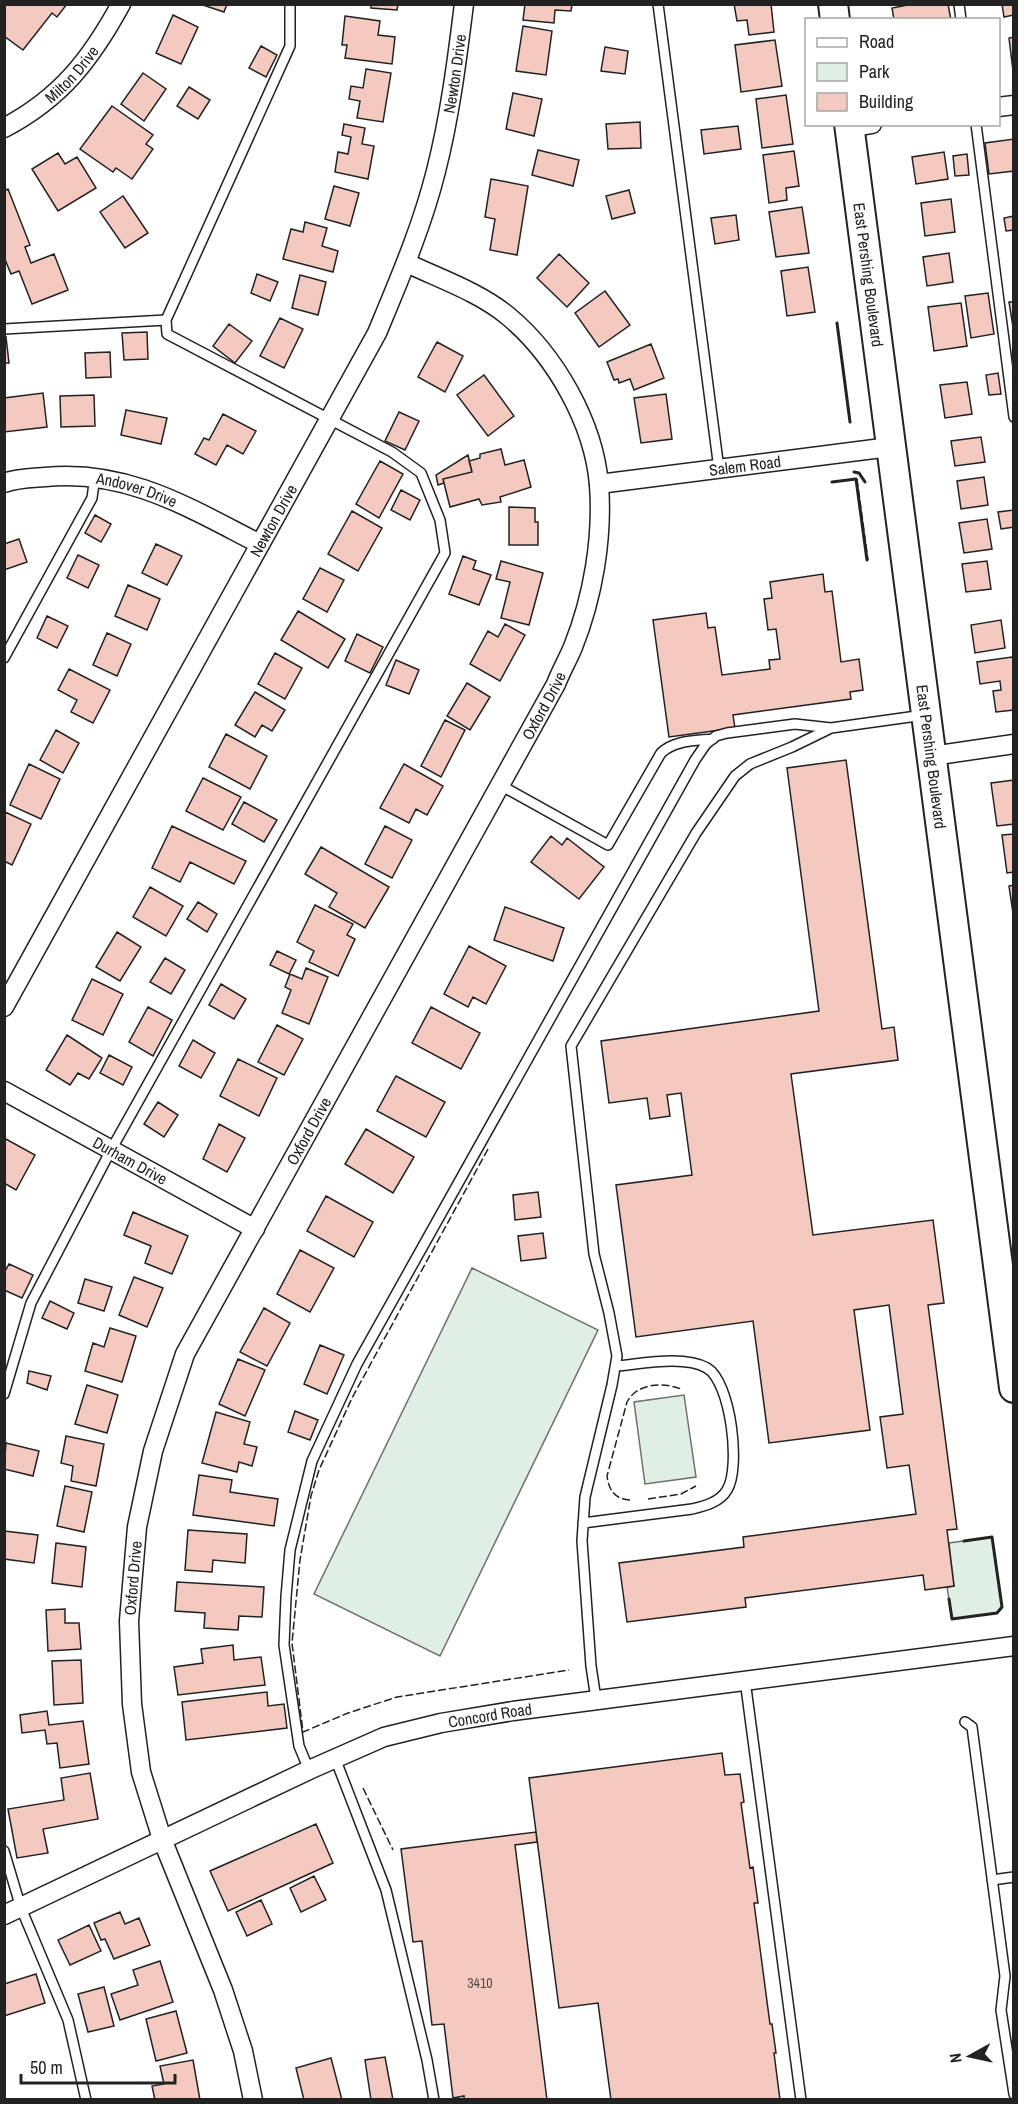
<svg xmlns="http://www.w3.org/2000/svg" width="1018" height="2104" viewBox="0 0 1018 2104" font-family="'Archivo Narrow',sans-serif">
<rect width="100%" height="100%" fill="#fff"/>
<!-- green -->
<path fill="#e0efe3" stroke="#6f6f6f" stroke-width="1.5" d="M 472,1268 L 598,1330 L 440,1656 L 314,1594 Z
M 684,1395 L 696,1477 L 645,1484 L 634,1402 Z
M 992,1537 L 1002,1607 L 997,1613 L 952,1619 L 947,1587 L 954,1586 L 949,1543 Z"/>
<!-- building -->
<path fill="#f3c9c0" stroke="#222" stroke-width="1.5" d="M 4,4 L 67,4 L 57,17 L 52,13 L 23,50 L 4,36 Z
M 200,4 L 227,4 L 224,12 Z
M 371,4 L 398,4 L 397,10 L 371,8 Z
M 525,4 L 572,4 L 571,11 L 555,10 L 554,23 L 523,20 Z
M 734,4 L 771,4 L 774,32 L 749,35 L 747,20 L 737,21 Z
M 913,4 L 948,4 L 951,20 L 894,20 L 892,8 Z
M 1002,4 L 1014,4 L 1014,15 L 1004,17 Z
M 173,15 L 198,27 L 181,64 L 156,53 Z
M 345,16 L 380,21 L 378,35 L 395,37 L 392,64 L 345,58 L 347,45 L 342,45 Z
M 523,26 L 552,31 L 546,75 L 516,71 Z
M 1014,37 L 1014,71 L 1013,71 L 1009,38 Z
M 775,40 L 782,86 L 741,92 L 735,45 Z
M 261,46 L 277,55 L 266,77 L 249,68 Z
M 605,47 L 628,51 L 625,74 L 601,71 Z
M 366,69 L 391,73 L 383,122 L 357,118 L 360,101 L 349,99 L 351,86 L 363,88 Z
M 143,73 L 166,89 L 144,121 L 121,104 Z
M 189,87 L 210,100 L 198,119 L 177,106 Z
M 513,93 L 542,99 L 534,136 L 506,129 Z
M 786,95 L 793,144 L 762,148 L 756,99 Z
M 112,106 L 153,135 L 146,144 L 153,149 L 132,179 L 116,168 L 113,172 L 80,149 Z
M 640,122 L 641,148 L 608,149 L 606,124 Z
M 344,124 L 365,128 L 362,144 L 374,146 L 368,179 L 335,172 L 338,152 L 348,154 L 351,137 L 342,135 Z
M 738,126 L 741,149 L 704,154 L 701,130 Z
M 1014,139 L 1014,171 L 989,174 L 985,143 Z
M 538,150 L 579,160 L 573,186 L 532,175 Z
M 794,151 L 799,186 L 786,188 L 787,200 L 769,203 L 763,155 Z
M 944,152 L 948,179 L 916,184 L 912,157 Z
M 58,153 L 65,164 L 77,157 L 96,188 L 58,211 L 32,169 Z
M 967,154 L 969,175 L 955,176 L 953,156 Z
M 491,179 L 528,186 L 517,255 L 490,250 L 495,219 L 485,217 Z
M 334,186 L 359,193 L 350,226 L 325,219 Z
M 8,189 L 30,245 L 25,247 L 31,263 L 54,254 L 68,290 L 32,304 L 19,271 L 11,274 L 4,257 L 4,191 Z
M 629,190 L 635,213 L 612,219 L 606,196 Z
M 123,196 L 148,233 L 125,248 L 100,212 Z
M 951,199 L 955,232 L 925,236 L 921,203 Z
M 802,207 L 809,253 L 776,257 L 769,212 Z
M 736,215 L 739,240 L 715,244 L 711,218 Z
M 1014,216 L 1014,230 L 1006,231 L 1004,218 Z
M 305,222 L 327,228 L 322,246 L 338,251 L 333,272 L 283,259 L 291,229 L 303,232 Z
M 949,253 L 953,282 L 927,286 L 923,257 Z
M 559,254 L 589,283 L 567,307 L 537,278 Z
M 808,267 L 815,312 L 787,316 L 781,271 Z
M 257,274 L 278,282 L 270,301 L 251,293 Z
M 300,275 L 326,282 L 318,315 L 292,308 Z
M 605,291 L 630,325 L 599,347 L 575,313 Z
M 988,293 L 994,334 L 971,338 L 965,296 Z
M 1009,302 L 1014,302 L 1014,327 L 1013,327 Z
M 961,303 L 967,346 L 934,351 L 928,307 Z
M 280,318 L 303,329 L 284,368 L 260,356 Z
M 229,324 L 252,341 L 235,363 L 213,346 Z
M 147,332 L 148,359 L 124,360 L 122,333 Z
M 6,337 L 9,363 L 4,363 L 4,338 Z
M 437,342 L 463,356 L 445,392 L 418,377 Z
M 651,344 L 664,378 L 634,390 L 630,379 L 619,383 L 618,379 L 614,380 L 607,362 Z
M 110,352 L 111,377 L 86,378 L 85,353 Z
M 998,373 L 1001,394 L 989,395 L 986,375 Z
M 484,375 L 514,416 L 488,436 L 457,395 Z
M 967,382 L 972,414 L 945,418 L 940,385 Z
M 43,393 L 47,427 L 4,432 L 4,398 Z
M 666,394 L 672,439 L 641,443 L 634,398 Z
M 94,395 L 95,426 L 61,427 L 60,396 Z
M 126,410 L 167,418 L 161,444 L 121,435 Z
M 399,412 L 419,421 L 405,450 L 385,441 Z
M 223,414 L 256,431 L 243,454 L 227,445 L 216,465 L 195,454 L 204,438 L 209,440 Z
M 981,437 L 985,462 L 955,466 L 951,441 Z
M 501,449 L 505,465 L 524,460 L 531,487 L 500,497 L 501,502 L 482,505 L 479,499 L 450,507 L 443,479 L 472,472 L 469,461 L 480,458 L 480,454 Z
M 468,455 L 472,472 L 443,479 L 444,483 L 438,485 L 436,475 Z
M 380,461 L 403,474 L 379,518 L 356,504 Z
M 984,477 L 988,505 L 961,509 L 957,481 Z
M 401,490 L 420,500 L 410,520 L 391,510 Z
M 509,507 L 535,508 L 535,522 L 538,522 L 538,545 L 509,545 Z
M 1014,510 L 1014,527 L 1001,529 L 998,512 Z
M 352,511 L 382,528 L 358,571 L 328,554 Z
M 95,515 L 111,524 L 101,542 L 85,533 Z
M 987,519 L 992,549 L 964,553 L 959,523 Z
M 19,539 L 27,562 L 4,570 L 4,544 Z
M 156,544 L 182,556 L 167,585 L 142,573 Z
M 78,555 L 99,565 L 88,588 L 67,578 Z
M 463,556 L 476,561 L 473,569 L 491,575 L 479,605 L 449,594 Z
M 501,561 L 543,573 L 529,625 L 501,618 L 510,582 L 496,579 Z
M 987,561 L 991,589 L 966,592 L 962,564 Z
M 320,568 L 344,580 L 327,612 L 303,599 Z
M 823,574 L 825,592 L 832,591 L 841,662 L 859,659 L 863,690 L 850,692 L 851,699 L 733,715 L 735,728 L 669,737 L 653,620 L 706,613 L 708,628 L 715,627 L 722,675 L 770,669 L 769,660 L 780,659 L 776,629 L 768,630 L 764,599 L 772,598 L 770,582 Z
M 128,585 L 160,599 L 147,630 L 115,616 Z
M 298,611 L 345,639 L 328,668 L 281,640 Z
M 47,616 L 68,626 L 57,648 L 37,638 Z
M 1001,620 L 1005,648 L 975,653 L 971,625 Z
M 505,624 L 525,635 L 500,681 L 470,664 L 488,631 L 498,637 Z
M 107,633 L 131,644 L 117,676 L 93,665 Z
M 357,634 L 383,647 L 370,673 L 345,661 Z
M 275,653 L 302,668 L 285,699 L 258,684 Z
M 1012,657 L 1014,663 L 1014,710 L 996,712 L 993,691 L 1001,690 L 1000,681 L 980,684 L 977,662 Z
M 396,660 L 419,670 L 409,694 L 386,685 Z
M 69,669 L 110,690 L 93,723 L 71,712 L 77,700 L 58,690 Z
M 467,683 L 490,697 L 470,730 L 447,716 Z
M 255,692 L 285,710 L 272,731 L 262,725 L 255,737 L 235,725 Z
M 445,720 L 465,730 L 441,777 L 421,766 Z
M 56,730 L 79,743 L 63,773 L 40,760 Z
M 226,734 L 267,756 L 250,789 L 209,767 Z
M 846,760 L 882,1029 L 894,1027 L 898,1060 L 791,1074 L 813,1235 L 933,1220 L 944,1303 L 928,1305 L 957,1529 L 947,1530 L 954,1586 L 925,1590 L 923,1575 L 745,1598 L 746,1607 L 627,1622 L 619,1563 L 744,1547 L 743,1537 L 916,1514 L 909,1465 L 887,1468 L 880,1417 L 903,1414 L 889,1305 L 854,1310 L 870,1430 L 769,1443 L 753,1321 L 636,1337 L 616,1185 L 692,1175 L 681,1093 L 667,1095 L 670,1116 L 650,1119 L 647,1098 L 609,1103 L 601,1041 L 819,1011 L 787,768 Z
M 29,764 L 60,779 L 41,819 L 10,805 Z
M 404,764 L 443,786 L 427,815 L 416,809 L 409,823 L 380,808 Z
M 203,778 L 241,797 L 223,830 L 186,811 Z
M 1014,780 L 1014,824 L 997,826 L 991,783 Z
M 244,802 L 277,820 L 264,842 L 232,824 Z
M 5,812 L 31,824 L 12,865 L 4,861 Z
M 172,826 L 246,861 L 234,884 L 190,862 L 180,882 L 152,868 Z
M 385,826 L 412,840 L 392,878 L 365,864 Z
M 1014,834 L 1014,872 L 1007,873 L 1002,835 Z
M 551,836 L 562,845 L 567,838 L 604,867 L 579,899 L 531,862 Z
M 321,847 L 389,887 L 365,928 L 329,907 L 337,893 L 305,874 Z
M 1014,885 L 1014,920 L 1009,886 Z
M 150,887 L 183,906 L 166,936 L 133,917 Z
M 198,902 L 217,914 L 207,932 L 187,919 Z
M 315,905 L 353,924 L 347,935 L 355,939 L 338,976 L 309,962 L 314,951 L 297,942 Z
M 505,907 L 564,928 L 553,961 L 494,940 Z
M 117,932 L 141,947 L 120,981 L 96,967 Z
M 469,946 L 506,966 L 486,1004 L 473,997 L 468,1007 L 444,994 Z
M 277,951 L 296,960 L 289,974 L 270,965 Z
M 165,958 L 185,970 L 171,994 L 150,982 Z
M 306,968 L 328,977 L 309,1024 L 282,1013 L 291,990 L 285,987 L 290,974 L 302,979 Z
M 92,979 L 123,994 L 103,1035 L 72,1020 Z
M 221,984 L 246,999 L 234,1019 L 209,1005 Z
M 148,1007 L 172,1020 L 153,1056 L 129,1042 Z
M 431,1007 L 480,1033 L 461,1069 L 412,1043 Z
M 277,1025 L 303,1039 L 284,1075 L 258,1062 Z
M 67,1035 L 102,1058 L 89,1079 L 78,1073 L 70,1085 L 46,1070 Z
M 193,1040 L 215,1053 L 201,1078 L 179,1066 Z
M 109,1055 L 132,1067 L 123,1085 L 100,1073 Z
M 238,1059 L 277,1078 L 259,1116 L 220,1096 Z
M 396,1076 L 445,1102 L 426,1137 L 377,1111 Z
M 158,1102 L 178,1115 L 164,1137 L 144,1124 Z
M 219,1124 L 245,1138 L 227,1172 L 203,1159 Z
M 366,1129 L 414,1157 L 393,1193 L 345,1164 Z
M 4,1138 L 35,1155 L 16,1190 L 4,1183 Z
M 538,1192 L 541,1217 L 515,1220 L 513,1195 Z
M 326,1196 L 373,1222 L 354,1257 L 307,1231 Z
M 133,1212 L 188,1236 L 172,1274 L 145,1263 L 151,1246 L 124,1235 Z
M 543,1233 L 546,1258 L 521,1261 L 518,1236 Z
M 300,1250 L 334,1268 L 310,1312 L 277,1294 Z
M 9,1264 L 33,1275 L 22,1298 L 4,1290 L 4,1273 Z
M 134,1277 L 163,1288 L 147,1327 L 119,1315 Z
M 85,1279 L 112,1287 L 104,1311 L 78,1303 Z
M 50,1301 L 74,1313 L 67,1329 L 42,1318 Z
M 264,1308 L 290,1323 L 267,1366 L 240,1352 Z
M 110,1328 L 136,1336 L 122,1382 L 85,1371 L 93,1343 L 104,1347 Z
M 320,1345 L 344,1355 L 327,1394 L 304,1384 Z
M 238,1359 L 265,1370 L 245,1416 L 219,1404 Z
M 29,1371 L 51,1376 L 47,1390 L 27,1383 Z
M 87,1385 L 118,1395 L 107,1433 L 75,1424 Z
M 295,1411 L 318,1420 L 310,1440 L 288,1432 Z
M 216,1412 L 250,1422 L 244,1444 L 257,1447 L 252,1466 L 239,1462 L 237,1472 L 202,1463 Z
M 66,1436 L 104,1444 L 96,1486 L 71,1481 L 73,1466 L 61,1463 Z
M 6,1443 L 39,1451 L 33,1476 L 4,1469 Z
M 199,1475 L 232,1480 L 230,1492 L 278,1499 L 274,1526 L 193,1515 Z
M 65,1486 L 92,1492 L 84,1532 L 57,1526 Z
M 188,1530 L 247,1534 L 245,1563 L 213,1560 L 212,1572 L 185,1570 Z
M 4,1531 L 38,1535 L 34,1563 L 4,1559 Z
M 56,1543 L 86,1547 L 82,1587 L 52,1583 Z
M 177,1582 L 264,1587 L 262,1617 L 239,1616 L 238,1630 L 204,1628 L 205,1613 L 175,1611 Z
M 65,1609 L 65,1623 L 79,1623 L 81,1649 L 48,1651 L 46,1610 Z
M 233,1645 L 234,1660 L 261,1657 L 265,1685 L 178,1695 L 174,1667 L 203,1663 L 201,1649 Z
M 81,1660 L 83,1703 L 54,1705 L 52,1661 Z
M 267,1692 L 268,1706 L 284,1704 L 287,1728 L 186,1740 L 182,1702 Z
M 47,1711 L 49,1725 L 83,1721 L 89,1764 L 60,1768 L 57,1743 L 47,1744 L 45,1730 L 22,1733 L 20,1715 Z
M 722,1753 L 725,1775 L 740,1774 L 744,1802 L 741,1803 L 750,1868 L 753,1867 L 758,1903 L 754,1903 L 770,2024 L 772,2024 L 776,2053 L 774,2053 L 780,2100 L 611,2100 L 598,2003 L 559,2008 L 529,1778 Z
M 90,1773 L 98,1819 L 43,1829 L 48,1853 L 17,1858 L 8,1809 L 64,1800 L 61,1778 Z
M 316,1824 L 333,1863 L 228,1911 L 210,1871 Z
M 536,1832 L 537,1842 L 515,1845 L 547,2100 L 464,2100 L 464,2096 L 453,2098 L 444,2024 L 432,2025 L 422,1941 L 413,1942 L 401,1849 Z
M 314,1876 L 326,1900 L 301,1912 L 290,1888 Z
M 261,1900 L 272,1924 L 247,1936 L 236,1912 Z
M 120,1912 L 125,1924 L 139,1918 L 150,1945 L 114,1959 L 105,1939 L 101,1940 L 94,1923 Z
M 89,1925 L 101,1951 L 70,1965 L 58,1940 Z
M 160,1961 L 173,2002 L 120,2020 L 111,1994 L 138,1985 L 133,1970 Z
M 36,1974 L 45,2003 L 4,2016 L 4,1984 Z
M 104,1987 L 114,2026 L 88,2032 L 78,1994 Z
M 176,2011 L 187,2053 L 156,2061 L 146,2019 Z
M 385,2057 L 393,2100 L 371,2100 L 365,2060 Z
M 331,2058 L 342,2100 L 304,2100 L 296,2068 Z
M 193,2060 L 200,2100 L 155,2100 L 152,2086 L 164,2084 L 160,2066 Z"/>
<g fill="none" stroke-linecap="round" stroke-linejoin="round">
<defs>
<path id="service" d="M 658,4 L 719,469
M 959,4 L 961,20
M 976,124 L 1014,417
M 4,329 L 166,320
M 4,658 L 92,498 L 95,476
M 500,785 L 608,845 L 661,753 C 675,740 694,741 713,739
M 4,1394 L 31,1303 L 111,1150 L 445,553 L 440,520 L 421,473 L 392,452 L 167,334 L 166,320 L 290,46 L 290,4
M 583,1523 L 692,1509 C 705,1506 720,1502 727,1490 C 741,1468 731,1382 707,1368 C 684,1355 641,1364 616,1366
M 745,1680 L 801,2100
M 596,1699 L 591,1666 L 582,1541 L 585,1497 L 612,1385 L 617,1356 L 609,1313 L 594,1254 L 571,1046 L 696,833 L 735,776 L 750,764 L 792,747 L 831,728 L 924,715
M 965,1722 L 972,1727 L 1005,1976 L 1001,2010 L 1014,2094
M 335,1758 L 386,1890 L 427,2060 L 434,2100
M 309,1770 L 299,1746 L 284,1645 L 286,1597 L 290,1550 L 312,1461 L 357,1364 L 695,760 L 706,744 L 716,736 L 727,733 L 795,724 L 831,728
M 4,1851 L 21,1908 L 68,2020 L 86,2100
M 992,1880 L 1014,1877"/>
<g id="minor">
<path d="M 998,107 L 1014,105"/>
<path id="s1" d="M 4,128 C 61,98 91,59 121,4"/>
<path d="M 849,128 L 872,124"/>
<path id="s2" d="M 4,483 C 17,478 32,478 45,477 C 128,469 189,508 260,544"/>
<path id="s3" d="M 599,484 L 890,447"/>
<path d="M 932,756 L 1014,744"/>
<path id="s4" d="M 4,1007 L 377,333 C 399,280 422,227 436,171 C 450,116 457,60 464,4"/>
<path id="s5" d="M 4,1091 L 255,1229"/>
<path id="s6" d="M 4,1915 L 309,1770 L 384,1737 L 441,1723 L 513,1711 L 1014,1646"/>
<path id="s7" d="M 253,2100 L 243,2051 L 223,1990 L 162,1839 L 141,1772 L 132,1704 L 129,1621 L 137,1527 L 153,1451 L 185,1354 L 556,684 C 561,671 568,659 573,647 C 593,597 603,538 599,485 C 594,423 555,355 508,316 C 479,292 440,279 407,263"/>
</g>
<g id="primary">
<path d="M 833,4 L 835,20"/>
<path id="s8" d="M 849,124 L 1014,1388"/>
</g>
</defs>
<!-- service casing -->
<use href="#service" stroke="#222" stroke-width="12"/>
<!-- minor casing -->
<use href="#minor" stroke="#222" stroke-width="21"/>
<!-- primary casing -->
<use href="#primary" stroke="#222" stroke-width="32"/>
<!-- service -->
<use href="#service" stroke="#fff" stroke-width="9"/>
<!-- minor -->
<use href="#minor" stroke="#fff" stroke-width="18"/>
<!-- primary -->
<use href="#primary" stroke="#fff" stroke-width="28"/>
<!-- fence -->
<path stroke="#222" stroke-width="1.5" stroke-dasharray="8 3" stroke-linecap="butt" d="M 857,479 L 868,560
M 832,482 L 856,479
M 488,1149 L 352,1398 L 319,1470 L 311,1496 L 300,1560 L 292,1643 L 303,1732 L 348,1713 L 397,1697 L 569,1670
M 648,1499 L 681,1494 L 696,1486
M 630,1500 C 615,1499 609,1491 607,1476 L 627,1402 C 637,1383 663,1382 681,1389
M 363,1788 L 393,1850"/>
<!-- wall -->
<path stroke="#222" stroke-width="3" d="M 837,323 L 850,422
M 854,472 L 859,473 L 865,482
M 832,482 L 856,479 L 867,560
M 949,1599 L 952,1619 L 997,1613 L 1002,1607 L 992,1537 L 964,1541"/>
</g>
<g text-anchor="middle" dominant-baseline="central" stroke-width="4.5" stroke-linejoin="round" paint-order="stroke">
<!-- number labels -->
<g font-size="14" fill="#564c4a">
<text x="480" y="1983">3410</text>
</g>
<!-- street labels -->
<g font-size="16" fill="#222" stroke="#fff">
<text stroke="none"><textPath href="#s1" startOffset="87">Milton Drive</textPath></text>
<text stroke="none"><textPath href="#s4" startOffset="1042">Newton Drive</textPath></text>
<text stroke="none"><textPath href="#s8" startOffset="152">East Pershing Boulevard</textPath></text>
<text stroke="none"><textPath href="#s3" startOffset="147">Salem Road</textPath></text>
<text stroke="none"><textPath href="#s2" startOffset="135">Andover Drive</textPath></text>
<text stroke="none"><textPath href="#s4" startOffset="556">Newton Drive</textPath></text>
<text stroke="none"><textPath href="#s7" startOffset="1514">Oxford Drive</textPath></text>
<text stroke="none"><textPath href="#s8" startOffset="638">East Pershing Boulevard</textPath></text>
<text stroke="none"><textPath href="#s7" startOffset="1028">Oxford Drive</textPath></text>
<text stroke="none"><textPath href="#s5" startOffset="144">Durham Drive</textPath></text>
<text stroke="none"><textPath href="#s7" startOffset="542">Oxford Drive</textPath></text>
<text stroke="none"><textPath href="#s6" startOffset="528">Concord Road</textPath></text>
</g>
</g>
<!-- border -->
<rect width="1018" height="2104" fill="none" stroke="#222222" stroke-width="12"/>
<!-- legend -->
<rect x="805" y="18" width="195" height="108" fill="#ffffff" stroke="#a7a7a7" stroke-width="1.5"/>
<rect x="817" y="38" width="30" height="9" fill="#ffffff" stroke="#a7a7a7" stroke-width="1.5"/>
<text x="859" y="48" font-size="18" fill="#222222">Road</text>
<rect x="817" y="63" width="30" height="18" fill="#e0efe3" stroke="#a7a7a7" stroke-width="1.5"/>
<text x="859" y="78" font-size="18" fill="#222222">Park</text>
<rect x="817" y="93" width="30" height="18" fill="#f3c9c0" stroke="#a7a7a7" stroke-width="1.5"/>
<text x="859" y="108" font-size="18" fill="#222222">Building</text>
<!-- north arrow -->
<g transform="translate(970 2056) rotate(262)" stroke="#ffffff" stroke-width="4.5" paint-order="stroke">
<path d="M0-4.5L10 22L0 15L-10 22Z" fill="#222222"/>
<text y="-9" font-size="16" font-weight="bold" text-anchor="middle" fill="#222222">N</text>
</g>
<!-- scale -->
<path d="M21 2074v9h154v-9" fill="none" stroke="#222222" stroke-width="3"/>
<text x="30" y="2074" font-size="18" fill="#222222" stroke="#ffffff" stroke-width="4.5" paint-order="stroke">50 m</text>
</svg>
